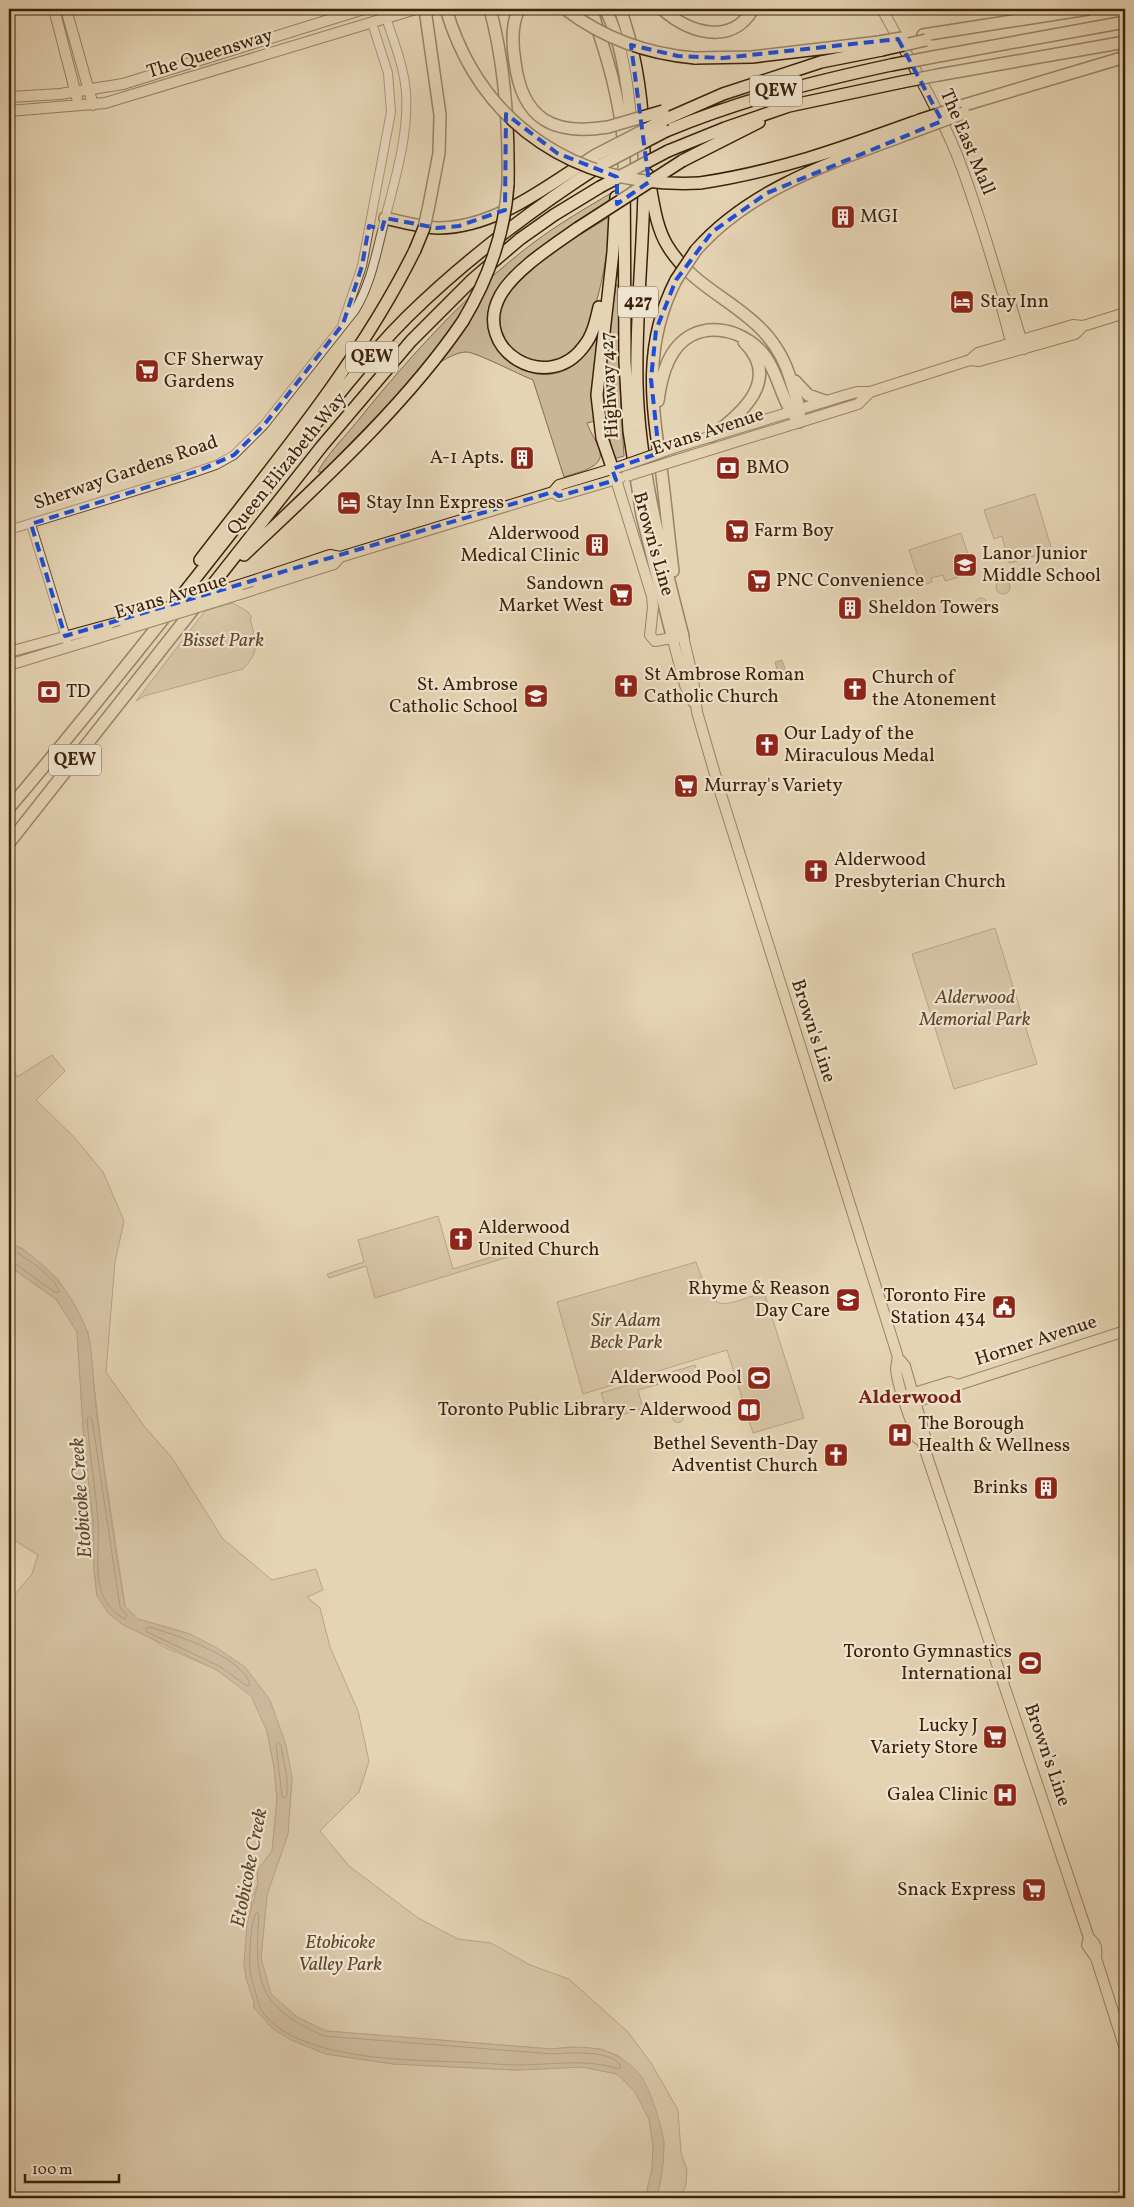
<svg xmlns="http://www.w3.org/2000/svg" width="1134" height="2207" viewBox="0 0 1134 2207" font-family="Vollkorn,serif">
<rect width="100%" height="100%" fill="#e5d4b4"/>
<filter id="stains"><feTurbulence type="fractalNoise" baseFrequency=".004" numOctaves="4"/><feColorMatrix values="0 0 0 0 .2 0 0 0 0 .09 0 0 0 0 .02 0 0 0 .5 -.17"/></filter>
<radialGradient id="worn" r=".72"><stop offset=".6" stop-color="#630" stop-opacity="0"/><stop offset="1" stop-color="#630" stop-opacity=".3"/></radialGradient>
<!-- green -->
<path fill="#c8b697" stroke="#826c50" d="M 613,192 L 612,203 L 495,294 C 466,363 561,410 594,340 L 598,341 L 593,382 L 595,421 L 587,423 C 590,433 598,442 600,452 C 604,468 575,473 564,477 L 533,380 C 520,375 476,352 466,352 C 431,353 349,445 323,472 L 318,472 C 323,459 350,431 360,418 C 412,354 467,293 533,243 C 558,224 586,208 613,192 Z
M 612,215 C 608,251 602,287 590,323 C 588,328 587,336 584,340 C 550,391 476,344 503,297 C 522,267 581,235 612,215 Z
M 616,285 L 620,285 L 620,387 L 624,456 L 613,459 L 604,401 L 603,373 Z
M 1035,494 L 1053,554 L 1048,555 L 1047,553 L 1009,563 L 1002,536 L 994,539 L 984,510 Z
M 961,533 L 974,572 L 945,581 L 943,575 L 931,578 L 932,582 L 921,586 L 909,550 Z
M996 587a7 7 0 1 1 14 0a7 7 0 1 1-14 0Z
M975 604a6 6 0 1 1 12 0a6 6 0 1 1-12 0Z
M 233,603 L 248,612 L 252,618 L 250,619 C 256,642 261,650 243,669 L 144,696 L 136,701 L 205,611 Z
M 995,928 L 1037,1064 L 954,1089 L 912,954 Z
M 52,1055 L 65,1071 L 36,1100 L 74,1137 L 103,1172 L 124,1221 L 115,1262 L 106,1372 L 144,1426 L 172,1458 L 223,1539 L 272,1580 L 316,1569 L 323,1590 L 307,1597 L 320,1608 L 330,1647 L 358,1711 L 369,1761 L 359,1792 L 320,1831 L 349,1866 L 418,1918 L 458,1939 L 491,1943 L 530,1965 L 569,1979 L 628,2032 L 651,2063 L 678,2110 L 681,2153 L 687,2170 L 686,2184 L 681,2198 L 657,2198 L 662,2172 L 664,2143 L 641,2076 L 619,2056 L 601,2049 L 571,2047 L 552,2049 L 326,2031 L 297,2017 L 271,1994 L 265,1978 L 261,1958 L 267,1894 L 288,1834 L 292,1777 L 245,1667 L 190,1634 L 138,1619 L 125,1606 L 102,1453 L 88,1333 L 58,1279 L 23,1249 L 9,1242 L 9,1056 L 17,1077 Z
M 438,1216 L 453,1269 L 508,1252 L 508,1257 L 375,1298 L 366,1266 L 329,1278 L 327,1274 L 364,1262 L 358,1240 Z
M 696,1262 C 714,1313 715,1309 764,1292 L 804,1418 L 753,1433 L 727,1350 L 583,1394 L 557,1302 Z
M 9,1266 L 56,1299 L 77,1332 L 84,1442 L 93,1522 L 94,1569 L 97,1596 L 162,1646 L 217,1670 L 252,1696 L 267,1731 L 274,1767 L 277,1799 L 272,1851 L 257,1871 L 258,1884 L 252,1898 L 244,1963 L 246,1978 L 254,2002 L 254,2008 L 310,2047 L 326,2054 L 393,2064 L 516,2070 L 583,2067 L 617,2074 L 635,2092 L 649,2119 L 653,2146 L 652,2169 L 645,2198 L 9,2198 L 9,1601 L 32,1574 L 38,1555 L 14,1540 L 9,1512 Z
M 695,1365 L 697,1371 L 690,1375 L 638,1390 L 643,1408 L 610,1419 L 601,1393 Z
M672.5 1417a5.5 5.5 0 1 1 11 0a5.5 5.5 0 1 1-11 0Z"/>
<!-- water -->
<path fill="#ac977a" stroke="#80684c" d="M 782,660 L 787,674 L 779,677 L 775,662 Z
M 9,1242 C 46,1261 72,1292 87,1331 C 93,1346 93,1388 96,1407 C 104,1473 113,1540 125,1606 L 138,1619 L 190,1634 L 217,1648 L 245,1667 L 270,1700 L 286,1745 L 292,1777 L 288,1834 L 267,1895 L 261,1958 L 271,1994 L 297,2017 L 326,2031 L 552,2049 C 568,2047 587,2046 602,2050 C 617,2054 631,2064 640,2075 C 650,2087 663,2129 664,2144 C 664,2163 661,2181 657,2198 L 645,2198 L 652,2169 L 653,2146 L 649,2119 L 635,2092 L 617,2074 L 583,2067 L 516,2070 L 393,2064 L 326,2054 L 291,2040 L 273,2029 L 254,2008 L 254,2002 L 246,1978 L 244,1963 L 247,1924 L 258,1884 L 257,1871 L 272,1851 L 277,1799 L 274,1767 L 267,1731 L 251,1696 L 217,1670 L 123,1625 L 109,1614 L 97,1596 L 94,1569 L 93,1522 L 84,1442 L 77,1332 L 56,1299 L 9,1266 Z"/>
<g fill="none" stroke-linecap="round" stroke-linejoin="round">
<!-- shore -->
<path stroke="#745c41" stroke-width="1" d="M 9,1248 C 22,1255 56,1277 59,1292 L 56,1293 L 14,1263 L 9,1262
M 89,1417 L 92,1419 L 120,1607 L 127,1615 L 125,1619 C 116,1615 106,1604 102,1594 C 94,1572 100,1545 98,1522 C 96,1488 89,1454 87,1419 Z
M 149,1627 C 174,1634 244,1657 250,1685 L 247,1686 L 219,1666 L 147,1632 L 146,1629 Z
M 278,1743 L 281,1746 L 287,1778 L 287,1796 L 284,1798 L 282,1796 L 276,1745 Z
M 257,1912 L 259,1914 C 254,1982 258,2007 324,2036 L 552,2054 C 568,2053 614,2049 621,2067 L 618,2069 C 585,2058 552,2065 517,2065 C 498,2065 479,2062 460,2062 C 407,2060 294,2060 261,2010 C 259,2007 251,1976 250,1971 C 249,1960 250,1918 257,1912 Z"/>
<defs>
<path id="minor" d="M 343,322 L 362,266 L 391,112 L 388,73 L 372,23
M 31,524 L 67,641
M 9,530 L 181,477 L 216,465 L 234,455 L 264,425 L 355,310 C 370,285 375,259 382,231 C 393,185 409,139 406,92 C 404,67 394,42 386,18"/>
<path id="major" d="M 54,9 L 77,98
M 66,9 L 93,105
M 882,9 C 908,57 936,104 957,155 C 975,201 989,249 1003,296 L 1011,306 L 1024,349
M 9,97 L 60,94 L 123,84 L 364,9
M 9,111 L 105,103 L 416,9
M 1003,296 L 1002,308 L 1013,349
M 970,360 L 978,353 L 1073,325 L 1083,326 L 1125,313
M 673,448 L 843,396 L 857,392 L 870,392 L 970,360 L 979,361 L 1075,334 L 1083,326
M 677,460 L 858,404 L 870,392
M 613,470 L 652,596 L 653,607 L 650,635 L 655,641 L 683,636 L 693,679 L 697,712 L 719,788 L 897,1354 C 899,1360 896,1363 896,1369 C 897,1387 911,1420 917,1438 L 922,1441 L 927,1456 L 1089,1938 C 1097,1944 1097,1949 1096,1958
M 553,492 L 559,496 L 620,478
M 252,581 L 330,555 L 340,557 L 553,492 L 559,485 L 625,465
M 240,594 L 334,564 L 340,557
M 673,640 L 685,685 L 693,702
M 9,652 L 123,621
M 9,665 L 114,633
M 899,1359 L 905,1366 L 925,1436 L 922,1441
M 904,1396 L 950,1382 L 958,1385 L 1125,1331
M 910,1403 L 953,1391 L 958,1385
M 1089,1938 L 1087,1945 L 1096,1958 L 1125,2049"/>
<path id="highway" d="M 425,9 L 440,115 L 439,153 L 429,205
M 490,9 C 505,65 509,125 508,184
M 519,9 C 511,25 512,44 515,62 C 522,119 553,136 608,127
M 591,9 C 607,56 620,98 624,148 L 625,361 L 629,431 L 642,515 L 673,640
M 605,9 C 624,43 631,107 632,146
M 620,9 C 664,128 634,260 637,384 C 639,469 662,554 683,636
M 662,9 C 688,32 731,47 753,9
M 923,35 L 1088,9
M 933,57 L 1125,22
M 695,58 L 752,57 L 879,42
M 938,75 L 1125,42
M 961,106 L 1125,57
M 666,119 L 723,94 L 821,62 L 882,50
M 666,131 C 741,100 812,82 891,65
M 668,151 L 725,128 L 789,106 L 902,82
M 682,161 L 759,122
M 648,175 C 653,198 655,225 667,245 C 701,302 770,306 791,381 C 795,396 801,406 799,422
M 700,183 C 780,171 845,147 920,120
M 385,218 C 402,222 421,227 438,228 C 497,228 549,184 596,155
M 578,228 C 554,245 514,270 500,296 C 471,350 548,396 584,346 C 593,335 596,320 599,307
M 696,250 C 754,184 843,159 923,128
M 795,381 L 808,395 L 825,401
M 658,401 C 661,377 668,347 692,335 C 706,328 722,329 736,334 C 782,353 773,393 799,422
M 711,436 C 742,414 782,379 744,342
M 613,470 L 602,438 L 597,395 L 613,252 L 616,197
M 244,555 C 319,484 406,405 463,321
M 200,560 C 276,461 359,363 415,250
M 673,571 C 669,539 666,507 662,475 C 652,405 642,346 676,280
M 9,808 C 93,709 173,607 253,505 C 303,442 350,374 407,317 C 466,259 531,210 601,165
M 9,843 L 322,446 L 411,341 L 473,279 L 520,239 L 554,215 L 600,187"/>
</defs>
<!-- minor casing -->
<use href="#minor" stroke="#674e33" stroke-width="10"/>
<!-- major casing -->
<use href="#major" stroke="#3d2208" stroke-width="12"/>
<!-- highway casing -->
<use href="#highway" stroke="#3d2208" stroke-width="14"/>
<!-- minor -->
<use href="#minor" stroke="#eee3ce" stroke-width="8"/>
<!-- major -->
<use href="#major" stroke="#e5d4b4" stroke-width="10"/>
<!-- highway -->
<use href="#highway" stroke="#e5d4b4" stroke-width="11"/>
<defs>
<path id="major-bridge" d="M 625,465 L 673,448
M 627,476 L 677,460
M 123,621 L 252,581
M 114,633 L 240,594"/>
<path id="highway-bridge" d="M 446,9 C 481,127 579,189 700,183
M 565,9 C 603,38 647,54 695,58
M 879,42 L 902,38
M 882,50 L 926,40
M 891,65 L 933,57
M 902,82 L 938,75
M 920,120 L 954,109
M 608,127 L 663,111
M 923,128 L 964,113
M 596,155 L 666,119
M 603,164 L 666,131
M 600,187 L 668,151
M 578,228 L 682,161
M 415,250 L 424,228 L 429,205
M 676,280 L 696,250
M 463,321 C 488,279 505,233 508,184"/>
</defs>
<!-- major-bridge casing -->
<use href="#major-bridge" stroke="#3d2208" stroke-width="12" stroke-linecap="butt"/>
<!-- highway-bridge casing -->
<use href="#highway-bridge" stroke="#3d2208" stroke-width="14" stroke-linecap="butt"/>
<!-- major-bridge -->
<use href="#major-bridge" stroke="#e5d4b4" stroke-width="10"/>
<!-- highway-bridge -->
<use href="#highway-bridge" stroke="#e5d4b4" stroke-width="11"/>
</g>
<!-- marked area -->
<path d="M0 0H1134V2207H0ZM 898,39 L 942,121 L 767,193 L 712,232 L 676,280 L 656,330 L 651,379 L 659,453 L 612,469 L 616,480 L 559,496 L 553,492 L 65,636 L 31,524 L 198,471 L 234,455 L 264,425 L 343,324 L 362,266 L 369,226 L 382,229 L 385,218 L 437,228 L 459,226 L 505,210 L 506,114 L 557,153 L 617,177 L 617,204 L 649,182 L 631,45 L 678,56 L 723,58 Z" fill="#e5d4b4" fill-opacity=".55" fill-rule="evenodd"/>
<path fill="none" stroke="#1d4ed8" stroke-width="4" stroke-dasharray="10 6" stroke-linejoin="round" d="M 898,39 L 942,121 L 767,193 L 712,232 L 676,280 L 656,330 L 651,379 L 659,453 L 612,469 L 616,480 L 559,496 L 553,492 L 65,636 L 31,524 L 198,471 L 234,455 L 264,425 L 343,324 L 362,266 L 369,226 L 382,229 L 385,218 L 437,228 L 459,226 L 505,210 L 506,114 L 557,153 L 617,177 L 617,204 L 649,182 L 631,45 L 678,56 L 723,58 Z"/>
<!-- icons -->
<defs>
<symbol id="building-square" viewBox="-11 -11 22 22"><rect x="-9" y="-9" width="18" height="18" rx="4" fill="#8f2418" stroke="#eee3ce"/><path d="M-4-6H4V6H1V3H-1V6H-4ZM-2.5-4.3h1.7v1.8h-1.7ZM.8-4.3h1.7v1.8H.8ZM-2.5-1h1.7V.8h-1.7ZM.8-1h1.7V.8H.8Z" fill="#fff"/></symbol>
<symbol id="hotel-square" viewBox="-11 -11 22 22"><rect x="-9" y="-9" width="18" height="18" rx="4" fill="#8f2418" stroke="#eee3ce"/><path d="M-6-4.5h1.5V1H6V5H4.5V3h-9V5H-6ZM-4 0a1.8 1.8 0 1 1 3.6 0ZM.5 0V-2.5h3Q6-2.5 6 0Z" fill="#fff"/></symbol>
<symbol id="supermarket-square" viewBox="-11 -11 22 22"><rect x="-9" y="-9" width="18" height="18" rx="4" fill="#8f2418" stroke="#eee3ce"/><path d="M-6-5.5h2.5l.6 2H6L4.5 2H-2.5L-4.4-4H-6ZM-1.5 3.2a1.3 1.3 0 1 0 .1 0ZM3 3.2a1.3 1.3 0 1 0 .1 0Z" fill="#fff"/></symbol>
<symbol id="bank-square" viewBox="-11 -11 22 22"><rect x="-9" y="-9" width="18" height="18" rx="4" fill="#8f2418" stroke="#eee3ce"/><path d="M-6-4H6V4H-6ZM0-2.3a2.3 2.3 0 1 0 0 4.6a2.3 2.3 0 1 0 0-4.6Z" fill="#fff"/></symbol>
<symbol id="school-square" viewBox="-11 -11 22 22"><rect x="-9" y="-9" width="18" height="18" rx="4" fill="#8f2418" stroke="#eee3ce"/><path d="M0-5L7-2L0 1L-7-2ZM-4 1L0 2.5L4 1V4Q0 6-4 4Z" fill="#fff"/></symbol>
<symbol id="church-square" viewBox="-11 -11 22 22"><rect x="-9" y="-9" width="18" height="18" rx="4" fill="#8f2418" stroke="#eee3ce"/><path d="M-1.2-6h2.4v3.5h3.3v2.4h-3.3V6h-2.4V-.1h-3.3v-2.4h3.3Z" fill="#fff"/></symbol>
<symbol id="civic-square" viewBox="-11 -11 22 22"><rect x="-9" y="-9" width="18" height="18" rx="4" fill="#8f2418" stroke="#eee3ce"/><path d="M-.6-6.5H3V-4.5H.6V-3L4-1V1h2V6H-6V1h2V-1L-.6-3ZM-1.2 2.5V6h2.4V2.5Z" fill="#fff"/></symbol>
<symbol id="stadium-square" viewBox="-11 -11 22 22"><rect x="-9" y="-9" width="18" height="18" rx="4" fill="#8f2418" stroke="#eee3ce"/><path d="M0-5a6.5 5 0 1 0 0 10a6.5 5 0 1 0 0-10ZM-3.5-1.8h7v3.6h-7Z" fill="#fff"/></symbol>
<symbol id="library-square" viewBox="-11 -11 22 22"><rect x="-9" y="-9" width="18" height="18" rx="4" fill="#8f2418" stroke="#eee3ce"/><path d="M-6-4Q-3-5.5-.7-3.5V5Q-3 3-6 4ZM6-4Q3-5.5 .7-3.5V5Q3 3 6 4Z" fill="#fff"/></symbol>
<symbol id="hospital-square" viewBox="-11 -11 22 22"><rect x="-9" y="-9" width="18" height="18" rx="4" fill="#8f2418" stroke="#eee3ce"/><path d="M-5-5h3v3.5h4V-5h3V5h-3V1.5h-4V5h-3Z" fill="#fff"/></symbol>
</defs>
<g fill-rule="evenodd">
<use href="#building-square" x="829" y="203" width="28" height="28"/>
<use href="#hotel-square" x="948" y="288" width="28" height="28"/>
<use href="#supermarket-square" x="133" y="357" width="28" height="28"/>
<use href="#building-square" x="508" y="444" width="28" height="28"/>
<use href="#bank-square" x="714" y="454" width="28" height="28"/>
<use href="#hotel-square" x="335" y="489" width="28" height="28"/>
<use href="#supermarket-square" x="723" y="517" width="28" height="28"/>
<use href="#building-square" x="583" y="531" width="28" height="28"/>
<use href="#school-square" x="951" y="551" width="28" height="28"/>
<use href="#supermarket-square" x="745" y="567" width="28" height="28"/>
<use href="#supermarket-square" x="607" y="581" width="28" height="28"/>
<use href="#building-square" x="836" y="594" width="28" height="28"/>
<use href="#church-square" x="612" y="672" width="28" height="28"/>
<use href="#church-square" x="841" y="675" width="28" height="28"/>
<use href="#bank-square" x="35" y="678" width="28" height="28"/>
<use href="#school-square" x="522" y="682" width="28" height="28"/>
<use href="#church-square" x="753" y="731" width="28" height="28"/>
<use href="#supermarket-square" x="672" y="772" width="28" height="28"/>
<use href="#church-square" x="802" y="857" width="28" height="28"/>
<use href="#church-square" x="447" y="1225" width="28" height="28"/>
<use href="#school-square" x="834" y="1286" width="28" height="28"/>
<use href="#civic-square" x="990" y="1293" width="28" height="28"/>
<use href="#stadium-square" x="745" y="1364" width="28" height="28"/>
<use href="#library-square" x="735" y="1396" width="28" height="28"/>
<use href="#hospital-square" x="886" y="1421" width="28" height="28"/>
<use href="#church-square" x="822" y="1441" width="28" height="28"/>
<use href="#building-square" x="1032" y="1474" width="28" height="28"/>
<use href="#stadium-square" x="1016" y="1649" width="28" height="28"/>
<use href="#supermarket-square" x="981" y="1723" width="28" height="28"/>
<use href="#hospital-square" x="991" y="1781" width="28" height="28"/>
<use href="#supermarket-square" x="1020" y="1876" width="28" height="28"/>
</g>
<g text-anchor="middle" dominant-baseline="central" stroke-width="4.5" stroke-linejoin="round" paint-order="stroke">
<!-- shield labels -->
<g fill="#eee3ce" stroke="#725c43" stroke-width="1">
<rect x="750" y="75.5" width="52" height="31" rx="4"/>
<rect x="618" y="286.5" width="40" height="31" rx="4"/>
<rect x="346" y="341.5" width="52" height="31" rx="4"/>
<rect x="49" y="744.5" width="52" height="31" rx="4"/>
</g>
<g font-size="18" font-weight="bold" fill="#3d2208">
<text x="776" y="91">QEW</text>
<text x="638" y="302">427</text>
<text x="372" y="357">QEW</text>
<text x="75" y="760">QEW</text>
</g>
<!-- street labels -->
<g font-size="19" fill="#3d2208" stroke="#eee3ce">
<text transform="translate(210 54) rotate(-17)">The Queensway</text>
<text transform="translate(967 142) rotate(67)">The East Mall</text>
<text transform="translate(610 385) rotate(-93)">Highway 427</text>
<text transform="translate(708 432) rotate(-18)">Evans Avenue</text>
<text transform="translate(287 464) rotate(-51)">Queen Elizabeth Way</text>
<text transform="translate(126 473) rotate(-19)">Sherway Gardens Road</text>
<text transform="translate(653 544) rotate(74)">Brown's Line</text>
<text transform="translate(171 597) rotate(-17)">Evans Avenue</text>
<text transform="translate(813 1031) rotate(72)">Brown's Line</text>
<text transform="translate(1036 1341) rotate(-18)">Horner Avenue</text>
<text transform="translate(1047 1755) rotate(71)">Brown's Line</text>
</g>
<!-- poi labels -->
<g font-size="19" fill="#3d2208" stroke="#eee3ce" text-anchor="start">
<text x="860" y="217">MGI</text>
<text x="980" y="302">Stay Inn</text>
<text x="164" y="360">CF Sherway<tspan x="164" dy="22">Gardens</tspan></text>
<text x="504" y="458" text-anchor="end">A-1 Apts.</text>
<text x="746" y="468">BMO</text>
<text x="366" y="503">Stay Inn Express</text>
<text x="754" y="531">Farm Boy</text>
<text x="580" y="534" text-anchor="end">Alderwood<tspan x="580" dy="22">Medical Clinic</tspan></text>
<text x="982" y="554">Lanor Junior<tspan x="982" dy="22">Middle School</tspan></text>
<text x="776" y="581">PNC Convenience</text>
<text x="604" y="584" text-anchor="end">Sandown<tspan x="604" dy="22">Market West</tspan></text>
<text x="868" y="608">Sheldon Towers</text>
<text x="644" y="675">St Ambrose Roman<tspan x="644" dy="22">Catholic Church</tspan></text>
<text x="872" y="678">Church of<tspan x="872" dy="22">the Atonement</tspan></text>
<text x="518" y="685" text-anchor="end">St. Ambrose<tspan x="518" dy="22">Catholic School</tspan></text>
<text x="66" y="692">TD</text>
<text x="784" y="734">Our Lady of the<tspan x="784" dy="22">Miraculous Medal</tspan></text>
<text x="704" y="786">Murray's Variety</text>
<text x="834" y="860">Alderwood<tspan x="834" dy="22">Presbyterian Church</tspan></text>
<text x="478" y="1228">Alderwood<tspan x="478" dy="22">United Church</tspan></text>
<text x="830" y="1289" text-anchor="end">Rhyme &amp; Reason<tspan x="830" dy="22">Day Care</tspan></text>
<text x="986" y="1296" text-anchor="end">Toronto Fire<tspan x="986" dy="22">Station 434</tspan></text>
<text x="742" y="1378" text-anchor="end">Alderwood Pool</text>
<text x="732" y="1410" text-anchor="end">Toronto Public Library - Alderwood</text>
<text x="918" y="1424">The Borough<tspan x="918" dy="22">Health &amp; Wellness</tspan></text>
<text x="818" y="1444" text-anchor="end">Bethel Seventh-Day<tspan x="818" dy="22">Adventist Church</tspan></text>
<text x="1028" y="1488" text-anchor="end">Brinks</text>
<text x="1012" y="1652" text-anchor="end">Toronto Gymnastics<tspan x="1012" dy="22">International</tspan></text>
<text x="978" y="1726" text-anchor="end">Lucky J<tspan x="978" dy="22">Variety Store</tspan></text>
<text x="988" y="1795" text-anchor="end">Galea Clinic</text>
<text x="1016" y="1890" text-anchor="end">Snack Express</text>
</g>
<!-- park labels -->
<g font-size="19" font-style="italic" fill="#60472c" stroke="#eee3ce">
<text x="223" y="641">Bisset Park</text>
<text x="975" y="998">Alderwood<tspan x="975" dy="22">Memorial Park</tspan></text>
<text x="626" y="1321">Sir Adam<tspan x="626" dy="22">Beck Park</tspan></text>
<text x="340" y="1943">Etobicoke<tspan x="340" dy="22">Valley Park</tspan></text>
</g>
<!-- neighbourhood labels -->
<g font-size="20" font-weight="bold" fill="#7a1f14" stroke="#eee3ce">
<text x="910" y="1398">Alderwood</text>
</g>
<!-- water labels -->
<g font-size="20" font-style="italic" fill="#5e452a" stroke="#eee3ce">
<text transform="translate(82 1498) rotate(-94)">Etobicoke Creek</text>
<text transform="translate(250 1868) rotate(-79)">Etobicoke Creek</text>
</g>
</g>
<!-- margin -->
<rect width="1134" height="2207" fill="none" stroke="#e5d4b4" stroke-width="30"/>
<rect x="10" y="10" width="1114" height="2187" fill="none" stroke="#3d2208" stroke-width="2.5"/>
<rect x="15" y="15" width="1104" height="2177" fill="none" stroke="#3d2208"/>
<!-- scale -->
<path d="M25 2174v8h94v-8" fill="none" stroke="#3d2208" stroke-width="2.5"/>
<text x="32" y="2174" font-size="15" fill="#3d2208" stroke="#eee3ce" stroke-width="4" paint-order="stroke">100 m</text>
<rect width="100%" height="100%" filter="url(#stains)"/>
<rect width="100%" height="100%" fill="url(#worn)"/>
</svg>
